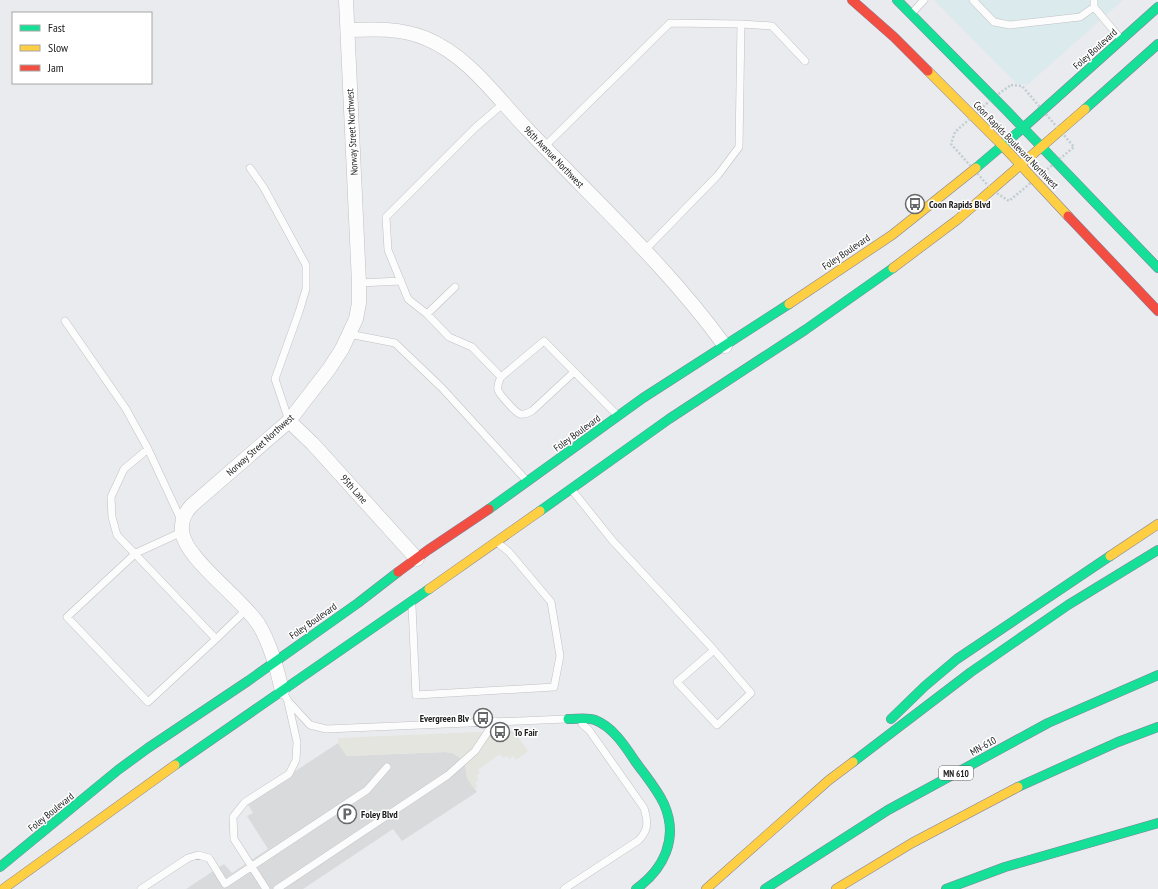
<svg xmlns="http://www.w3.org/2000/svg" width="1158" height="889" viewBox="0 0 1158 889" font-family="'PT Sans Narrow',sans-serif">
<rect width="100%" height="100%" fill="#eaebef"/>
<!-- commercial -->
<path fill="#dbeaed" d="M 934,0 L 1123,0 L 1024,88 L 1027,84 L 1017,84 Z"/>
<!-- parking -->
<path fill="#d9dadb" d="M 338,743 L 347,756 L 445,752 L 453,753 L 459,757 L 465,763 L 467,778 L 477,792 L 402,841 L 393,829 L 303,889 L 186,889 L 224,864 L 232,873 L 268,849 L 247,816 L 253,813 L 247,803 Z"/>
<!-- plaza -->
<path fill="#e5e5e0" d="M 524,730 L 524,733 L 518,737 L 528,751 L 516,760 L 513,756 L 509,759 L 507,756 L 503,758 L 500,754 L 478,770 L 480,773 L 477,776 L 479,780 L 475,783 L 478,786 L 474,789 L 467,778 L 465,763 L 459,757 L 453,753 L 445,752 L 347,756 L 338,743 L 338,738 Z"/>
<g fill="none" stroke-linecap="round" stroke-linejoin="round">
<defs>
<path id="lane" d="M 973,0 L 994,22 L 1010,25 L 1080,17 L 1094,7
M 1094,0 L 1094,7 L 1120,38
M 912,13 L 924,0
M 741,24 L 772,26 L 805,61
M 504,103 L 476,127 L 386,217 L 388,250 L 408,299 L 427,314 L 449,337 L 472,347 L 501,377 L 544,341 L 617,415
M 544,147 L 670,23 L 741,24 L 739,147 L 718,175 L 645,250
M 250,168 L 264,188 L 306,265 L 306,289 L 299,312 L 275,379 L 289,421
M 359,283 L 401,281
M 427,314 L 455,287
M 65,321 L 126,409 L 148,449 L 182,522
M 349,334 L 395,343 L 442,388 L 526,480
M 501,377 C 499,381 497,385 498,390 C 499,394 515,412 520,414 C 524,415 528,413 532,411 L 574,372
M 148,449 L 124,469 L 111,497 L 112,517 L 117,535 L 216,639 L 246,610
M 572,490 L 612,540 L 714,650 L 677,682 L 717,725 L 751,693 L 714,650
M 182,532 L 136,553 L 67,617 L 148,702 L 216,639
M 412,606 L 416,695 L 554,687 L 560,656 L 551,602 L 509,552 L 498,543
M 283,692 L 288,701 L 310,725 L 326,729 L 566,719
M 141,889 L 188,858 L 198,855 L 209,858 L 225,884 L 367,790 L 387,767
M 266,889 L 234,839 L 233,817 L 245,802 L 289,774 L 296,760 L 297,742 L 288,702
M 277,889 L 448,775 L 475,751 L 495,721
M 564,889 L 639,840 C 649,829 648,822 644,808 L 589,730 L 582,724"/>
<path id="street" d="M 348,30 C 374,29 400,28 425,38 C 469,56 496,97 528,130 C 595,201 668,267 725,346
M 289,421 L 313,444 L 417,559
M 282,691 C 277,668 271,645 259,625 C 243,599 184,558 182,531 C 181,520 185,513 191,506 L 289,421 L 329,369 L 342,349 L 356,319 L 359,303 L 359,283 L 346,0"/>
<path id="fast" d="M 897,0 L 1007,111 L 1158,268
M 1085,109 L 1158,44
M 976,168 L 1023,128 L 1158,7
M 489,509 L 643,398 L 789,304
M 540,511 L 669,419 L 805,330 L 893,268
M 568,719 C 577,719 587,717 595,720 C 613,727 625,746 635,761 C 645,775 657,789 664,804 C 679,838 664,869 636,889
M 891,719 L 925,686 L 957,659 L 1110,556
M 853,762 L 971,672 L 1068,605 L 1158,550
M 175,765 L 429,589
M 1018,787 L 1118,742 L 1158,727
M 0,867 L 118,770 L 148,748 L 248,681 L 358,603 L 398,572
M 765,889 L 888,810 L 1048,723 L 1158,675
M 946,889 L 1005,867 L 1158,823"/>
<path id="slow" d="M 928,71 L 1002,145 L 1068,216
M 893,268 L 957,220 L 1085,109
M 789,304 L 892,235 L 976,168
M 1110,556 L 1158,524
M 429,589 L 540,511
M 3,889 L 175,765
M 706,889 L 829,780 L 853,762
M 836,889 L 912,843 L 1018,787"/>
<path id="jam" d="M 852,0 L 894,37 L 928,71
M 1068,216 L 1158,311
M 398,572 L 428,550 L 489,509"/>
</defs>
<!-- lane casing -->
<use href="#lane" stroke="#c0c1c2" stroke-width="8"/>
<!-- street casing -->
<use href="#street" stroke="#c0c1c2" stroke-width="15"/>
<!-- fast casing -->
<use href="#fast" stroke="#84819b" stroke-width="10"/>
<!-- slow casing -->
<use href="#slow" stroke="#84819b" stroke-width="10"/>
<!-- jam casing -->
<use href="#jam" stroke="#84819b" stroke-width="10"/>
<!-- path -->
<path stroke="#c1ced1" stroke-width="2.5" stroke-dasharray="2 2" stroke-linecap="butt" d="M 1011,85 L 1022,86 L 1074,147 L 1009,201 L 992,190 L 951,144 L 955,132 L 994,97 Z"/>
<!-- lane -->
<use href="#lane" stroke="#fcfcfd" stroke-width="7"/>
<!-- street -->
<use href="#street" stroke="#fcfcfd" stroke-width="14"/>
<!-- fast -->
<use href="#fast" stroke="#16e098" stroke-width="9"/>
<!-- slow -->
<use href="#slow" stroke="#ffcf43" stroke-width="9"/>
<!-- jam -->
<use href="#jam" stroke="#f24e42" stroke-width="9"/>
</g>
<!-- icons -->
<defs>
<symbol id="bus-ring" viewBox="-11 -11 22 22"><circle r="9.5" fill="#fff" stroke="#676869" stroke-width="1.5"/><path d="M-5-6H5V4H4V6H2V4H-2V6H-4V4H-5ZM-3.5-4V0h7V-4ZM-3.5 1.2v1.5H-2V1.2ZM2 1.2v1.5H3.5V1.2Z" fill="#676869"/></symbol>
<symbol id="parking-ring" viewBox="-11 -11 22 22"><circle r="9.5" fill="#fff" stroke="#676869" stroke-width="1.5"/><path d="M-3.5-5.5H1a3.5 3.5 0 0 1 0 7H-1V5.5H-3.5ZM-1-3.4V-.6H.8a1.4 1.4 0 0 0 0-2.8Z" fill="#676869"/></symbol>
</defs>
<g fill-rule="evenodd">
<use href="#bus-ring" x="904" y="193" width="22" height="22"/>
<use href="#bus-ring" x="472" y="707" width="22" height="22"/>
<use href="#bus-ring" x="489" y="721" width="22" height="22"/>
<use href="#parking-ring" x="336" y="803" width="22" height="22"/>
</g>
<g text-anchor="middle" dominant-baseline="central" stroke-width="3" stroke-linejoin="round" paint-order="stroke">
<!-- shield labels -->
<rect fill="#fff" stroke="#646464" stroke-width="1" x="939" y="766" width="34" height="14" rx="3"/>
<g font-size="9" font-weight="bold" fill="#212121">
<text x="956" y="773">MN 610</text>
</g>
<!-- street labels -->
<g font-size="10" fill="#212121" stroke="#fff">
<text transform="translate(1095 49) rotate(-42)">Foley Boulevard</text>
<text transform="translate(352 132) rotate(-93)">Norway Street Northwest</text>
<text transform="translate(1016 145) rotate(46)">Coon Rapids Boulevard Northwest</text>
<text transform="translate(554 157) rotate(46)">96th Avenue Northwest</text>
<text transform="translate(846 252) rotate(-34)">Foley Boulevard</text>
<text transform="translate(577 433) rotate(-36)">Foley Boulevard</text>
<text transform="translate(260 445) rotate(-42)">Norway Street Northwest</text>
<text transform="translate(354 489) rotate(48)">95th Lane</text>
<text transform="translate(313 621) rotate(-35)">Foley Boulevard</text>
<text transform="translate(983 746) rotate(-29)">MN-610</text>
<text transform="translate(51 812) rotate(-39)">Foley Boulevard</text>
</g>
<!-- poi labels -->
<g font-size="10" font-weight="bold" fill="#212121" stroke="#fff" text-anchor="start">
<text x="929" y="204">Coon Rapids Blvd</text>
<text x="469" y="718" text-anchor="end">Evergreen Blv</text>
<text x="514" y="732">To Fair</text>
<text x="361" y="814">Foley Blvd</text>
</g>
</g>
<!-- legend -->
<rect x="12" y="12" width="140" height="72" fill="#ffffff" stroke="#a6a6a6"/>
<rect x="20" y="25" width="20" height="6" fill="#16e098" stroke="#a6a6a6"/>
<text x="48" y="32" font-size="12" fill="#212121">Fast</text>
<rect x="20" y="45" width="20" height="6" fill="#ffcf43" stroke="#a6a6a6"/>
<text x="48" y="52" font-size="12" fill="#212121">Slow</text>
<rect x="20" y="65" width="20" height="6" fill="#f24e42" stroke="#a6a6a6"/>
<text x="48" y="72" font-size="12" fill="#212121">Jam</text>
</svg>
